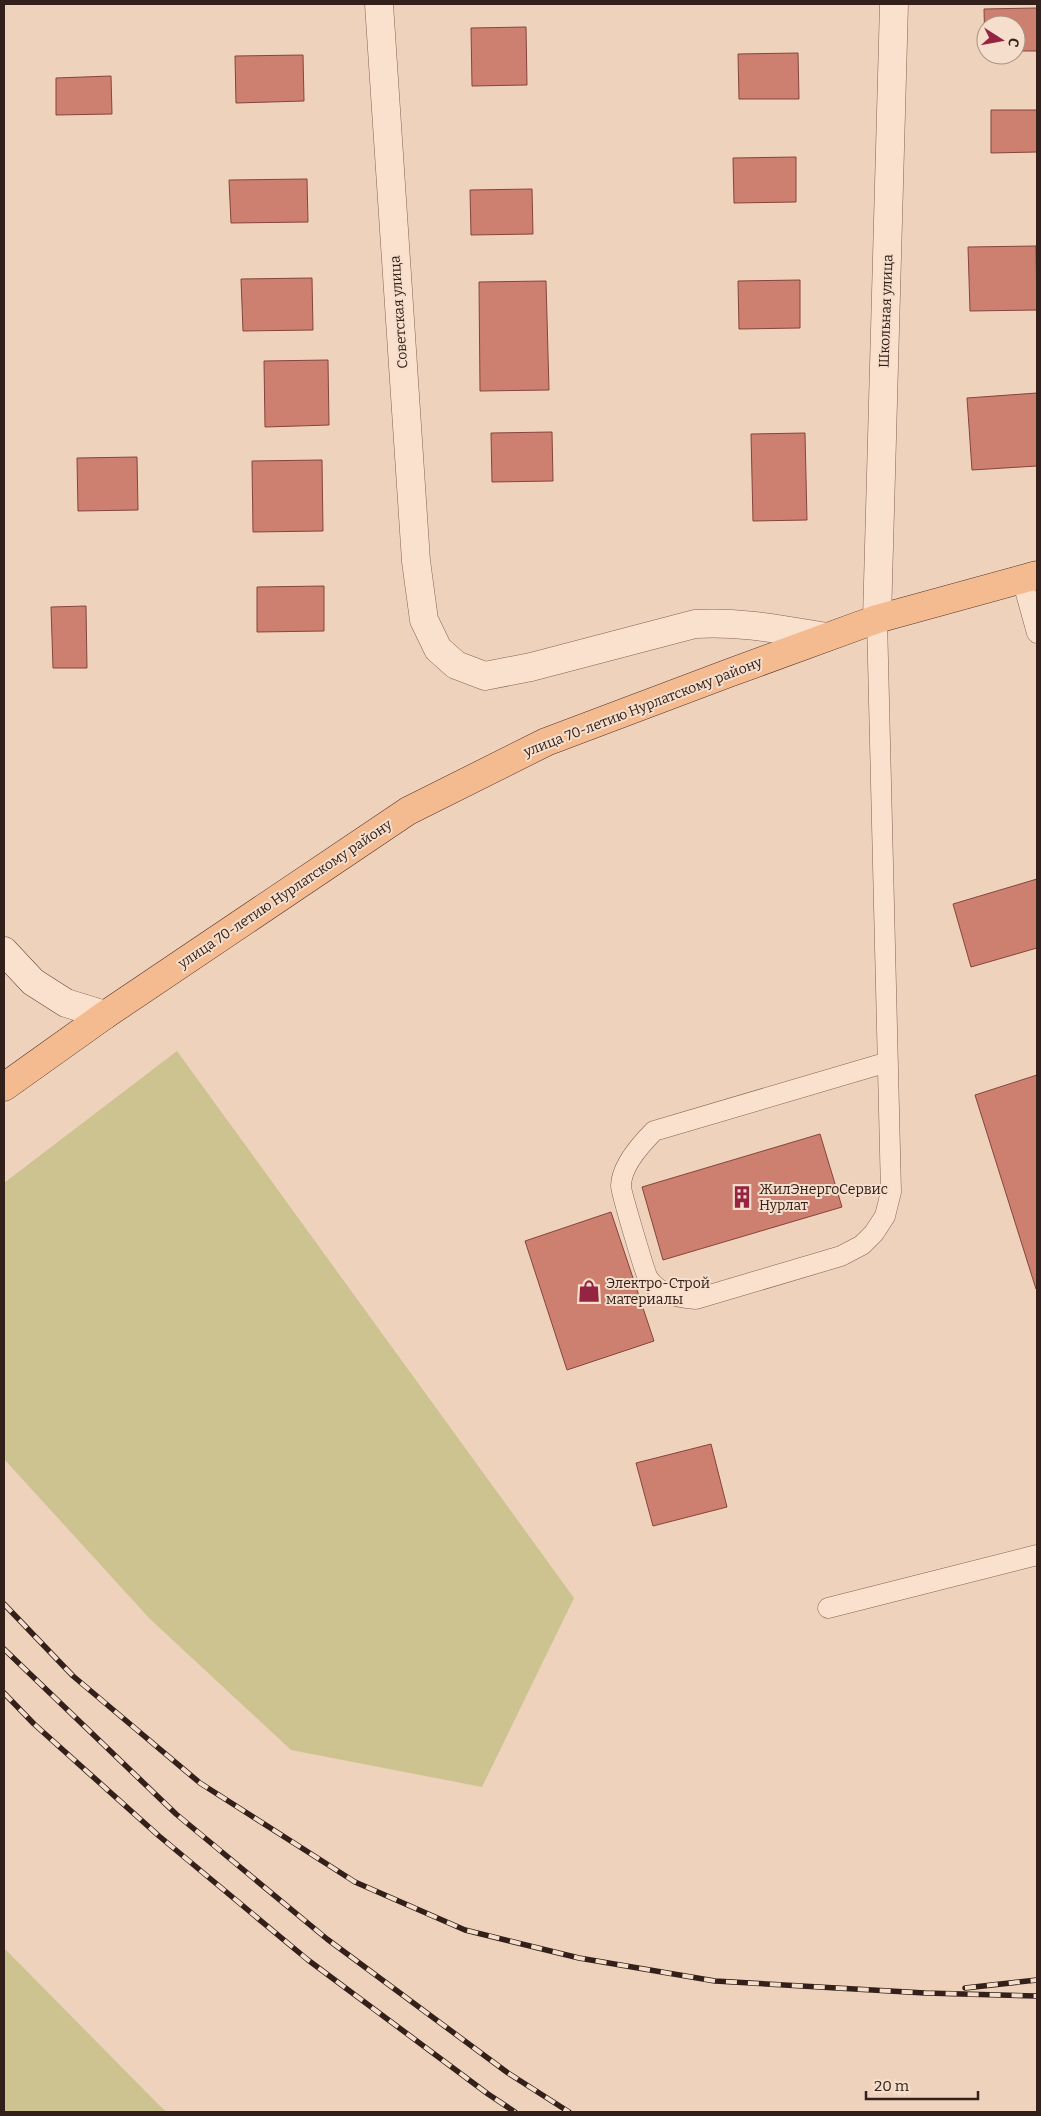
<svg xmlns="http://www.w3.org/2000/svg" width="1041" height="2116" viewBox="0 0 1041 2116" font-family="Bitter,serif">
<rect width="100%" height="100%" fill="#eed2bc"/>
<!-- green -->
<path fill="#ccc390" d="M 177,1051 L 574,1598 L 482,1787 L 291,1750 L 150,1619 L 4,1459 L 4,1183 Z
M 4,1948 L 159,2105 L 167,2112 L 4,2112 Z"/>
<!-- building -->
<path fill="#cd7f70" stroke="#85453b" d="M 1037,8 L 1037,51 L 1016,51 L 1016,25 L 986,25 L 985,51 L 984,9 Z
M 526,27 L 527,85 L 472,86 L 471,28 Z
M 798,53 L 799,99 L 739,99 L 738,54 Z
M 303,55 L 304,101 L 236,103 L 235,56 Z
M 111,76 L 112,114 L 56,115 L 56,78 Z
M 991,110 L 1037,110 L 1037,152 L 991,153 Z
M 796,157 L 796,202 L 734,203 L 733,158 Z
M 307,179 L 308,222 L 231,223 L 229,180 Z
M 532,189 L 533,234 L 471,235 L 470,190 Z
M 1036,246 L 1037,310 L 970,311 L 968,247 Z
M 312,278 L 313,330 L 243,331 L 241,279 Z
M 800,280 L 800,328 L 739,329 L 738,281 Z
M 546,281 L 549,390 L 480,391 L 479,282 Z
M 328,360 L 329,425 L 265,427 L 264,361 Z
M 1037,393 L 1037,466 L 972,470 L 967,398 Z
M 552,432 L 553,481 L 492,482 L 491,433 Z
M 805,433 L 807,520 L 753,521 L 751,434 Z
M 137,457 L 138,510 L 78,511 L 77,458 Z
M 322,460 L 323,531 L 253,532 L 252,461 Z
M 324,586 L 324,631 L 257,632 L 257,587 Z
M 86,606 L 87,668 L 53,668 L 51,607 Z
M 1037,879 L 1037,948 L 971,967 L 953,904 Z
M 1037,1075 L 1037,1288 L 1036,1289 L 975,1095 Z
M 820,1134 L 842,1207 L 663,1260 L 642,1187 Z
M 611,1212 L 654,1341 L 567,1370 L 525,1241 Z
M 711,1444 L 727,1507 L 653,1526 L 636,1463 Z"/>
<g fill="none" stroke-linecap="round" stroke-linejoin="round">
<defs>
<path id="service" d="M 1022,579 L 1037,633
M 877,619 L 891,1192 L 885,1216 L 874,1233 L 862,1245 L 841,1256 L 696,1299 C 679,1298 658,1294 648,1278 C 645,1273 621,1192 621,1186 C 621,1166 641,1144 654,1131 L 888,1062
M 828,1608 L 1037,1555"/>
<path id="minor" d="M 379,4 L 416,561 L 424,620 L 438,649 L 456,665 L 485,676 L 531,667 L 695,624 C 740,621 783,630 827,637"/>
<path id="tertiary" d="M 877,619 L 894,4"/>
<path id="secondary" d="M 4,951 L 33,982 L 66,1003 L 105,1015"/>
<path id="primary" d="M 4,1087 L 105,1015 L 408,811 L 546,742 L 729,673 L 877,619 L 1037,575"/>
</defs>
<!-- service casing -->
<use href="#service" stroke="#856255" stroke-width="21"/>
<!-- minor casing -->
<use href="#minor" stroke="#856255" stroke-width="29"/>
<!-- tertiary casing -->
<use href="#tertiary" stroke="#856255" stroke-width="29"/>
<!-- secondary casing -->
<use href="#secondary" stroke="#674439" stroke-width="29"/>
<!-- primary casing -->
<use href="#primary" stroke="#52322a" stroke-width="29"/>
<!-- service -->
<use href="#service" stroke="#f9e1ce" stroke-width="20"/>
<!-- minor -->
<use href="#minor" stroke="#f9e1ce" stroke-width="28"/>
<!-- tertiary -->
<use href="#tertiary" stroke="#f9e1ce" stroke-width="28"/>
<!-- secondary -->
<use href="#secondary" stroke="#f9e1ce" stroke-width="28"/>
<!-- primary -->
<use href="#primary" stroke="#f4bb91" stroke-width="28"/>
<defs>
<path id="rail" d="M 4,1604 L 73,1676 L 200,1783 L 355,1882 L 465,1930 L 579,1958 L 715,1981 L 925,1993 L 1037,1996
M 4,1649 L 176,1814 L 327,1939 L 508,2073 L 569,2112
M 4,1693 L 34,1724 L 159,1836 L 308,1960 L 488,2094 L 515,2112
M 965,1988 L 1037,1980"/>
</defs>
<!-- rail casing -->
<use href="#rail" stroke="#34201a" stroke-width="5.5"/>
<!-- rail -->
<use href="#rail" stroke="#f5decb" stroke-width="4" stroke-dasharray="11" stroke-linecap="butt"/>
</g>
<!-- icons -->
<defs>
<symbol id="building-bare" viewBox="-9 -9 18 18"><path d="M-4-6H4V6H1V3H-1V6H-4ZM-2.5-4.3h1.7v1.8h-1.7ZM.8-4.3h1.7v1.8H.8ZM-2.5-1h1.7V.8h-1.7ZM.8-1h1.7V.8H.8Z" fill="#952442" stroke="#f5decb" stroke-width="2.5" paint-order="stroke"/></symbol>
<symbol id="shop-bare" viewBox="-9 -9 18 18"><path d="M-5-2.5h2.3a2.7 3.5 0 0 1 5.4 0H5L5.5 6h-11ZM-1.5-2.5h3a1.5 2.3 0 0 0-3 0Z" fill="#952442" stroke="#f5decb" stroke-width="2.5" paint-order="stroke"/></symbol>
</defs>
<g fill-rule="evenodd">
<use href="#building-bare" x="726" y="1181" width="32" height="32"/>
<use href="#shop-bare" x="573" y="1275" width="32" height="32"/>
</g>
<g text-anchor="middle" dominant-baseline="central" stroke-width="4" stroke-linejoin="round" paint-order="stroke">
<!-- street labels -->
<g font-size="14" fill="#34201a" stroke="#f5decb">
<text transform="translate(886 311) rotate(-88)">Школьная улица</text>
<text transform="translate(399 312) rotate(-94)">Советская улица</text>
<text transform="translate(643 707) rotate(-21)">улица 70-летию Нурлатскому району</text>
<text transform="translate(285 894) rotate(-34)">улица 70-летию Нурлатскому району</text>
</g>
<!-- poi labels -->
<g font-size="14" fill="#34201a" stroke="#f5decb" text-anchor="start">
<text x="759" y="1189">ЖилЭнергоСервис<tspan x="759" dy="16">Нурлат</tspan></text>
<text x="606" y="1283">Электро-Строй<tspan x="606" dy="16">материалы</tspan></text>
</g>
</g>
<!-- border -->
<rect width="1041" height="2116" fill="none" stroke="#34201a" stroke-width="10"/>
<!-- north arrow -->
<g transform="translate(1001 40) rotate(101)"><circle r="24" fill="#f5decb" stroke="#a89284"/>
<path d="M0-4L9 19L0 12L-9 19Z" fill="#952442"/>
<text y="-8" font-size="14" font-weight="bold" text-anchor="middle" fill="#34201a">С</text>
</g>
<!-- scale -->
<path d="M866 2091v8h112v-8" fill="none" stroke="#34201a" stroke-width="2.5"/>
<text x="874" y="2091" font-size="15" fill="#34201a" stroke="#f5decb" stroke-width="4" paint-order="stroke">20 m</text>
</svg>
